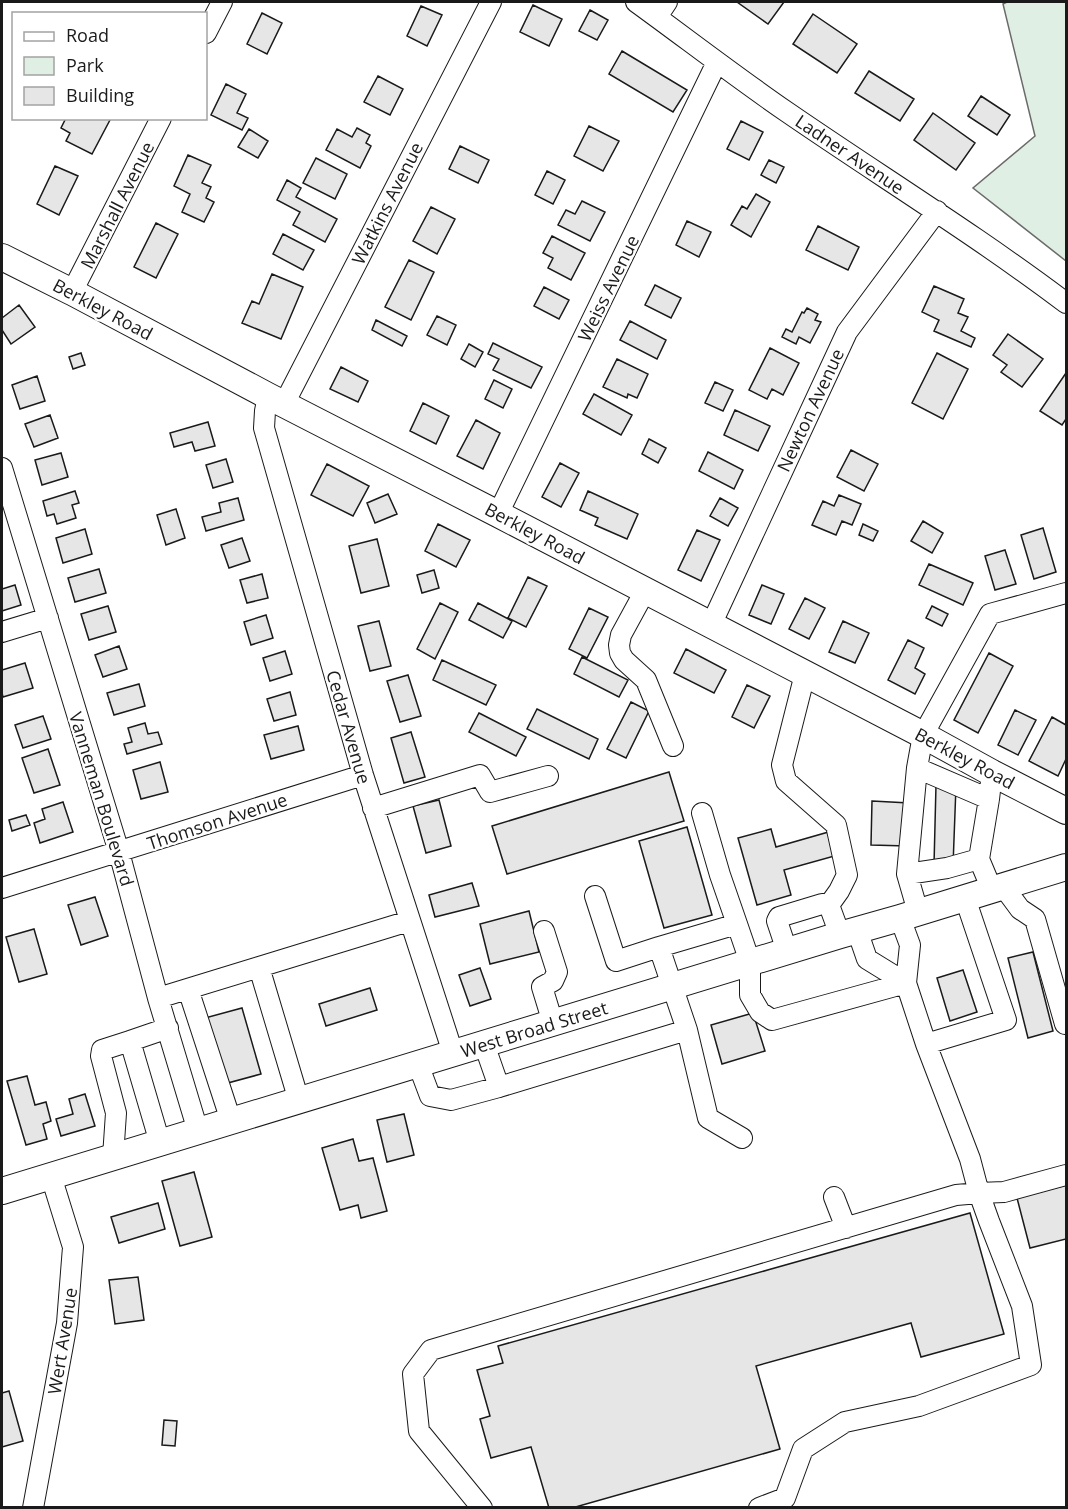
<svg xmlns="http://www.w3.org/2000/svg" width="1068" height="1509" viewBox="0 0 1068 1509" font-family="'Open Sans',sans-serif">
<rect width="100%" height="100%" fill="#fff"/>
<!-- green -->
<path fill="#e0efe3" stroke="#6a6a6a" stroke-width="1.5" d="M 1007,2 L 1066,2 L 1066,261 L 973,188 L 1035,136 L 1003,4 Z"/>
<!-- building -->
<path fill="#e6e6e6" stroke="#1a1a1a" stroke-width="1.5" d="M 737,2 L 784,2 L 768,24 Z
M 533,5 L 562,19 L 549,46 L 520,32 Z
M 421,6 L 442,15 L 427,46 L 407,36 Z
M 590,10 L 608,20 L 597,40 L 579,31 Z
M 262,13 L 282,23 L 267,54 L 247,44 Z
M 813,14 L 857,44 L 837,73 L 793,44 Z
M 622,51 L 687,90 L 673,112 L 609,74 Z
M 869,71 L 914,99 L 900,121 L 855,93 Z
M 378,76 L 403,89 L 390,115 L 364,102 Z
M 226,84 L 246,94 L 237,113 L 248,118 L 242,130 L 211,115 Z
M 981,96 L 1010,115 L 997,135 L 968,116 Z
M 933,113 L 975,143 L 956,170 L 914,140 Z
M 66,118 L 111,118 L 92,154 L 66,141 L 70,133 L 61,128 Z
M 741,121 L 763,132 L 749,160 L 727,149 Z
M 589,126 L 619,141 L 603,171 L 574,156 Z
M 357,128 L 370,135 L 366,143 L 371,146 L 360,168 L 326,150 L 337,129 L 352,137 Z
M 249,129 L 268,141 L 258,158 L 238,147 Z
M 460,146 L 489,160 L 478,183 L 449,169 Z
M 188,155 L 211,165 L 202,183 L 211,187 L 206,198 L 214,202 L 204,222 L 182,212 L 190,194 L 174,186 Z
M 316,158 L 347,174 L 335,199 L 303,183 Z
M 769,160 L 784,167 L 776,183 L 761,175 Z
M 55,166 L 78,176 L 59,215 L 37,204 Z
M 547,171 L 565,180 L 553,204 L 535,195 Z
M 287,180 L 301,188 L 296,197 L 337,219 L 325,242 L 293,225 L 300,212 L 277,200 Z
M 756,194 L 770,202 L 751,237 L 731,225 L 742,206 L 747,209 Z
M 582,201 L 605,212 L 590,241 L 558,225 L 566,210 L 575,214 Z
M 431,207 L 455,219 L 437,254 L 413,241 Z
M 687,221 L 711,232 L 699,257 L 676,245 Z
M 156,223 L 178,234 L 156,278 L 134,267 Z
M 818,226 L 859,247 L 848,270 L 806,250 Z
M 283,234 L 314,250 L 303,270 L 273,254 Z
M 552,236 L 585,253 L 571,280 L 548,268 L 553,258 L 543,253 Z
M 409,260 L 434,272 L 411,320 L 385,307 Z
M 272,274 L 303,287 L 281,339 L 242,323 L 252,301 L 259,304 Z
M 655,285 L 681,298 L 671,318 L 645,305 Z
M 934,286 L 964,299 L 958,313 L 968,317 L 961,331 L 975,338 L 971,347 L 934,331 L 939,320 L 922,312 Z
M 544,287 L 569,300 L 559,319 L 534,306 Z
M 19,305 L 35,327 L 11,344 L 2,330 L 2,318 Z
M 807,308 L 818,314 L 815,320 L 821,322 L 810,343 L 799,337 L 796,344 L 782,337 L 786,329 L 792,332 L 802,312 L 804,313 Z
M 437,316 L 456,325 L 447,345 L 427,335 Z
M 376,320 L 407,336 L 402,346 L 372,330 Z
M 630,321 L 666,340 L 657,359 L 620,340 Z
M 1008,334 L 1043,359 L 1022,387 L 1001,372 L 1007,365 L 993,355 Z
M 493,343 L 542,367 L 531,388 L 493,370 L 499,359 L 488,354 Z
M 469,344 L 483,352 L 475,367 L 461,359 Z
M 770,348 L 799,363 L 783,395 L 772,389 L 767,399 L 749,390 Z
M 81,353 L 85,365 L 73,369 L 69,357 Z
M 937,353 L 968,369 L 943,419 L 912,403 Z
M 617,359 L 648,374 L 637,398 L 628,394 L 627,398 L 603,387 Z
M 341,367 L 368,381 L 358,402 L 330,389 Z
M 1066,373 L 1066,419 L 1062,425 L 1040,411 Z
M 37,376 L 45,401 L 20,409 L 12,385 Z
M 494,380 L 512,389 L 503,408 L 485,399 Z
M 715,382 L 733,390 L 723,411 L 705,403 Z
M 594,394 L 632,415 L 621,435 L 583,414 Z
M 423,403 L 449,416 L 436,444 L 410,431 Z
M 735,410 L 770,426 L 758,451 L 724,435 Z
M 50,415 L 58,438 L 34,447 L 25,424 Z
M 476,420 L 500,433 L 483,469 L 457,456 Z
M 208,422 L 215,446 L 195,451 L 192,442 L 174,447 L 170,433 Z
M 649,439 L 666,448 L 658,463 L 642,454 Z
M 851,450 L 878,464 L 864,491 L 837,477 Z
M 708,452 L 743,470 L 734,489 L 699,471 Z
M 61,453 L 68,477 L 42,485 L 35,460 Z
M 226,459 L 233,482 L 213,488 L 206,465 Z
M 560,463 L 579,473 L 561,507 L 542,497 Z
M 327,464 L 369,486 L 353,516 L 311,495 Z
M 75,491 L 79,503 L 72,505 L 76,518 L 57,524 L 54,514 L 47,516 L 43,501 Z
M 588,491 L 638,514 L 627,539 L 595,525 L 598,518 L 580,510 Z
M 388,494 L 397,514 L 375,523 L 367,503 Z
M 839,495 L 861,504 L 852,525 L 842,521 L 836,535 L 812,525 L 823,501 L 834,506 Z
M 238,498 L 244,520 L 206,531 L 202,517 L 221,512 L 219,503 Z
M 720,498 L 738,508 L 728,526 L 710,516 Z
M 176,509 L 185,538 L 166,545 L 157,515 Z
M 923,521 L 943,533 L 932,553 L 911,541 Z
M 438,524 L 470,540 L 456,567 L 425,551 Z
M 863,524 L 878,531 L 873,541 L 859,535 Z
M 1043,528 L 1056,572 L 1034,579 L 1021,535 Z
M 85,529 L 92,554 L 63,563 L 56,538 Z
M 697,530 L 720,540 L 701,581 L 678,570 Z
M 242,538 L 250,561 L 229,568 L 221,545 Z
M 377,539 L 389,586 L 361,593 L 349,546 Z
M 1005,550 L 1016,584 L 995,590 L 985,556 Z
M 929,564 L 973,583 L 963,605 L 919,585 Z
M 99,569 L 106,593 L 75,602 L 68,578 Z
M 434,570 L 439,588 L 422,593 L 417,575 Z
M 262,574 L 268,598 L 247,603 L 240,580 Z
M 528,577 L 547,586 L 526,627 L 508,618 Z
M 15,585 L 21,605 L 2,611 L 2,589 Z
M 762,585 L 784,594 L 771,624 L 749,615 Z
M 805,598 L 825,608 L 809,639 L 789,629 Z
M 440,603 L 458,612 L 435,659 L 417,649 Z
M 478,603 L 512,621 L 503,638 L 469,620 Z
M 108,606 L 116,632 L 89,640 L 81,614 Z
M 932,606 L 948,614 L 942,626 L 926,618 Z
M 589,608 L 608,617 L 587,658 L 569,649 Z
M 266,615 L 273,638 L 251,645 L 244,622 Z
M 379,621 L 391,666 L 370,671 L 358,626 Z
M 843,621 L 869,633 L 855,663 L 829,652 Z
M 908,640 L 924,648 L 915,668 L 925,674 L 915,694 L 888,680 Z
M 119,646 L 127,669 L 103,677 L 95,655 Z
M 686,649 L 726,670 L 714,693 L 674,673 Z
M 285,651 L 292,674 L 270,681 L 263,658 Z
M 989,653 L 1013,666 L 978,733 L 954,720 Z
M 582,657 L 628,680 L 619,697 L 574,674 Z
M 442,660 L 496,685 L 486,705 L 433,680 Z
M 25,663 L 33,688 L 3,697 L 2,693 L 2,670 Z
M 408,675 L 421,716 L 400,722 L 387,681 Z
M 139,684 L 145,706 L 114,715 L 107,693 Z
M 747,685 L 770,696 L 754,728 L 732,717 Z
M 290,692 L 296,715 L 274,721 L 267,699 Z
M 631,702 L 649,711 L 626,758 L 607,749 Z
M 537,709 L 598,739 L 589,759 L 527,729 Z
M 1015,710 L 1036,720 L 1018,755 L 998,745 Z
M 479,713 L 526,737 L 516,756 L 469,732 Z
M 43,716 L 51,739 L 23,748 L 15,725 Z
M 1052,717 L 1066,725 L 1066,759 L 1058,776 L 1029,761 Z
M 145,723 L 148,734 L 158,732 L 162,744 L 127,754 L 124,744 L 132,742 L 128,728 Z
M 298,726 L 304,750 L 271,759 L 264,735 Z
M 411,732 L 425,777 L 404,783 L 391,738 Z
M 48,749 L 60,785 L 34,793 L 22,758 Z
M 160,762 L 168,792 L 141,799 L 133,770 Z
M 669,772 L 684,821 L 507,874 L 492,826 Z
M 936,785 L 956,786 L 953,866 L 934,865 Z
M 439,800 L 451,846 L 426,853 L 413,806 Z
M 872,801 L 909,803 L 907,846 L 871,845 Z
M 63,802 L 73,832 L 40,843 L 34,823 L 45,819 L 42,809 Z
M 26,815 L 30,825 L 12,831 L 9,820 Z
M 687,827 L 712,915 L 664,928 L 639,841 Z
M 771,829 L 776,847 L 832,831 L 838,855 L 784,870 L 791,895 L 757,905 L 738,838 Z
M 472,883 L 479,906 L 435,917 L 429,895 Z
M 95,897 L 108,936 L 81,945 L 68,905 Z
M 529,911 L 539,952 L 490,964 L 480,924 Z
M 34,929 L 47,974 L 19,982 L 6,937 Z
M 1033,952 L 1053,1031 L 1028,1038 L 1008,958 Z
M 480,968 L 491,999 L 470,1006 L 459,975 Z
M 963,970 L 977,1012 L 950,1021 L 937,978 Z
M 370,988 L 377,1010 L 326,1026 L 319,1004 Z
M 242,1008 L 261,1074 L 224,1084 L 205,1018 Z
M 753,1013 L 765,1051 L 722,1064 L 711,1025 Z
M 27,1076 L 35,1105 L 46,1102 L 51,1121 L 43,1124 L 47,1139 L 26,1145 L 7,1081 Z
M 85,1094 L 95,1126 L 61,1136 L 56,1119 L 73,1114 L 69,1099 Z
M 404,1114 L 414,1155 L 387,1162 L 377,1120 Z
M 353,1139 L 359,1161 L 373,1158 L 387,1211 L 361,1218 L 358,1205 L 340,1210 L 322,1148 Z
M 194,1172 L 212,1237 L 180,1246 L 162,1181 Z
M 1066,1185 L 1066,1239 L 1030,1248 L 1017,1198 Z
M 158,1203 L 165,1229 L 119,1243 L 111,1217 Z
M 970,1213 L 1004,1334 L 921,1357 L 911,1323 L 756,1366 L 780,1449 L 572,1508 L 549,1508 L 531,1447 L 491,1458 L 480,1419 L 490,1416 L 477,1370 L 503,1363 L 498,1346 Z
M 138,1277 L 144,1320 L 115,1324 L 109,1280 Z
M 9,1391 L 23,1441 L 2,1447 L 2,1393 Z
M 164,1420 L 177,1421 L 175,1446 L 162,1445 Z"/>
<g fill="none" stroke-linecap="round" stroke-linejoin="round">
<defs>
<path id="minor" d="M 636,2 C 687,39 736,77 787,112 C 880,176 976,235 1066,303
M 657,17 L 667,2
M 206,33 L 222,2
M 72,292 L 161,118
M 268,396 L 265,411 L 264,428 L 363,775 L 453,1053
M 284,404 L 491,2
M 2,468 L 119,852 L 158,998 L 198,1131
M 498,514 L 717,62
M 645,591 L 621,635 L 619,645 L 620,653 L 624,660 L 646,680 L 673,746
M 711,625 L 847,332 L 937,211
M 2,632 L 48,618
M 805,674 L 782,765 L 786,781 L 836,825 L 847,875 L 839,891 L 829,905
M 917,768 L 989,799
M 373,808 L 480,775 L 490,792 L 548,776
M 702,813 L 720,875 L 737,924
M 907,874 L 947,868 L 979,859
M 1003,886 L 1020,909 L 1035,919 L 1065,1024
M 2,888 L 363,775
M 992,890 L 979,859 L 989,799 L 992,773
M 595,896 L 616,961 L 659,947
M 918,912 L 907,874 L 917,768 L 923,735 L 990,614 L 1066,593
M 900,918 L 910,945 L 906,983 L 926,1044 L 970,1159 L 979,1193 L 1004,1192 L 1066,1175
M 857,930 L 867,959 L 906,983
M 544,931 L 557,972 L 553,981 L 542,987 L 553,1023
M 787,951 L 777,921 L 779,917 L 822,904 L 829,905 L 840,935
M 259,967 L 409,921
M 188,989 L 231,1121
M 158,998 L 259,967 L 299,1101
M 687,1030 L 708,1118 L 742,1138
M 130,1041 L 168,1028
M 484,1044 L 499,1087
M 926,1044 L 1006,1020 L 965,898
M 418,1064 L 430,1096 L 451,1100 L 499,1087 L 687,1030 L 659,947 L 737,924 L 750,962 L 750,995 L 760,1012 L 772,1020 L 906,983
M 113,1157 L 116,1113 L 101,1056 L 102,1050 L 130,1041 L 160,1143
M 834,1197 L 846,1228
M 33,1508 L 67,1323 L 73,1247 L 51,1176
M 482,1508 L 419,1431 L 413,1374 L 431,1350 L 956,1195 L 979,1193 L 989,1221 L 1022,1306 L 1031,1365 L 919,1406 L 845,1422 L 803,1449 L 785,1498 L 759,1508"/>
<path id="major" d="M 2,257 L 72,292 L 268,396 L 498,514 L 923,735 L 992,773 L 1066,811
M 2,1191 L 840,935 L 900,918 L 1066,867"/>
</defs>
<!-- minor casing -->
<use href="#minor" stroke="#1a1a1a" stroke-width="22"/>
<!-- major casing -->
<use href="#major" stroke="#1a1a1a" stroke-width="28"/>
<!-- minor -->
<use href="#minor" stroke="#fff" stroke-width="20"/>
<!-- major -->
<use href="#major" stroke="#fff" stroke-width="26"/>
</g>
<g text-anchor="middle" dominant-baseline="central" stroke-width="4.5" stroke-linejoin="round" paint-order="stroke">
<!-- street labels -->
<g font-size="18" fill="#1a1a1a" stroke="#fff">
<text transform="translate(850 154) rotate(34)">Ladner Avenue</text>
<text transform="translate(387 203) rotate(-63)">Watkins Avenue</text>
<text transform="translate(117 205) rotate(-63)">Marshall Avenue</text>
<text transform="translate(608 288) rotate(-64)">Weiss Avenue</text>
<text transform="translate(103 309) rotate(28)">Berkley Road</text>
<text transform="translate(810 410) rotate(-65)">Newton Avenue</text>
<text transform="translate(535 533) rotate(28)">Berkley Road</text>
<text transform="translate(349 727) rotate(74)">Cedar Avenue</text>
<text transform="translate(965 758) rotate(28)">Berkley Road</text>
<text transform="translate(102 799) rotate(73)">Vanneman Boulevard</text>
<text transform="translate(217 821) rotate(-18)">Thomson Avenue</text>
<text transform="translate(534 1029) rotate(-17)">West Broad Street</text>
<text transform="translate(62 1341) rotate(-81)">Wert Avenue</text>
</g>
</g>
<!-- border -->
<rect width="1068" height="1509" fill="none" stroke="#1a1a1a" stroke-width="6"/>
<!-- legend -->
<rect x="12" y="12" width="195" height="108" fill="#ffffff" stroke="#a3a3a3" stroke-width="1.5"/>
<rect x="24" y="32" width="30" height="9" fill="#ffffff" stroke="#a3a3a3" stroke-width="1.5"/>
<text x="66" y="42" font-size="18" fill="#1a1a1a">Road</text>
<rect x="24" y="57" width="30" height="18" fill="#e0efe3" stroke="#a3a3a3" stroke-width="1.5"/>
<text x="66" y="72" font-size="18" fill="#1a1a1a">Park</text>
<rect x="24" y="87" width="30" height="18" fill="#e6e6e6" stroke="#a3a3a3" stroke-width="1.5"/>
<text x="66" y="102" font-size="18" fill="#1a1a1a">Building</text>
</svg>
